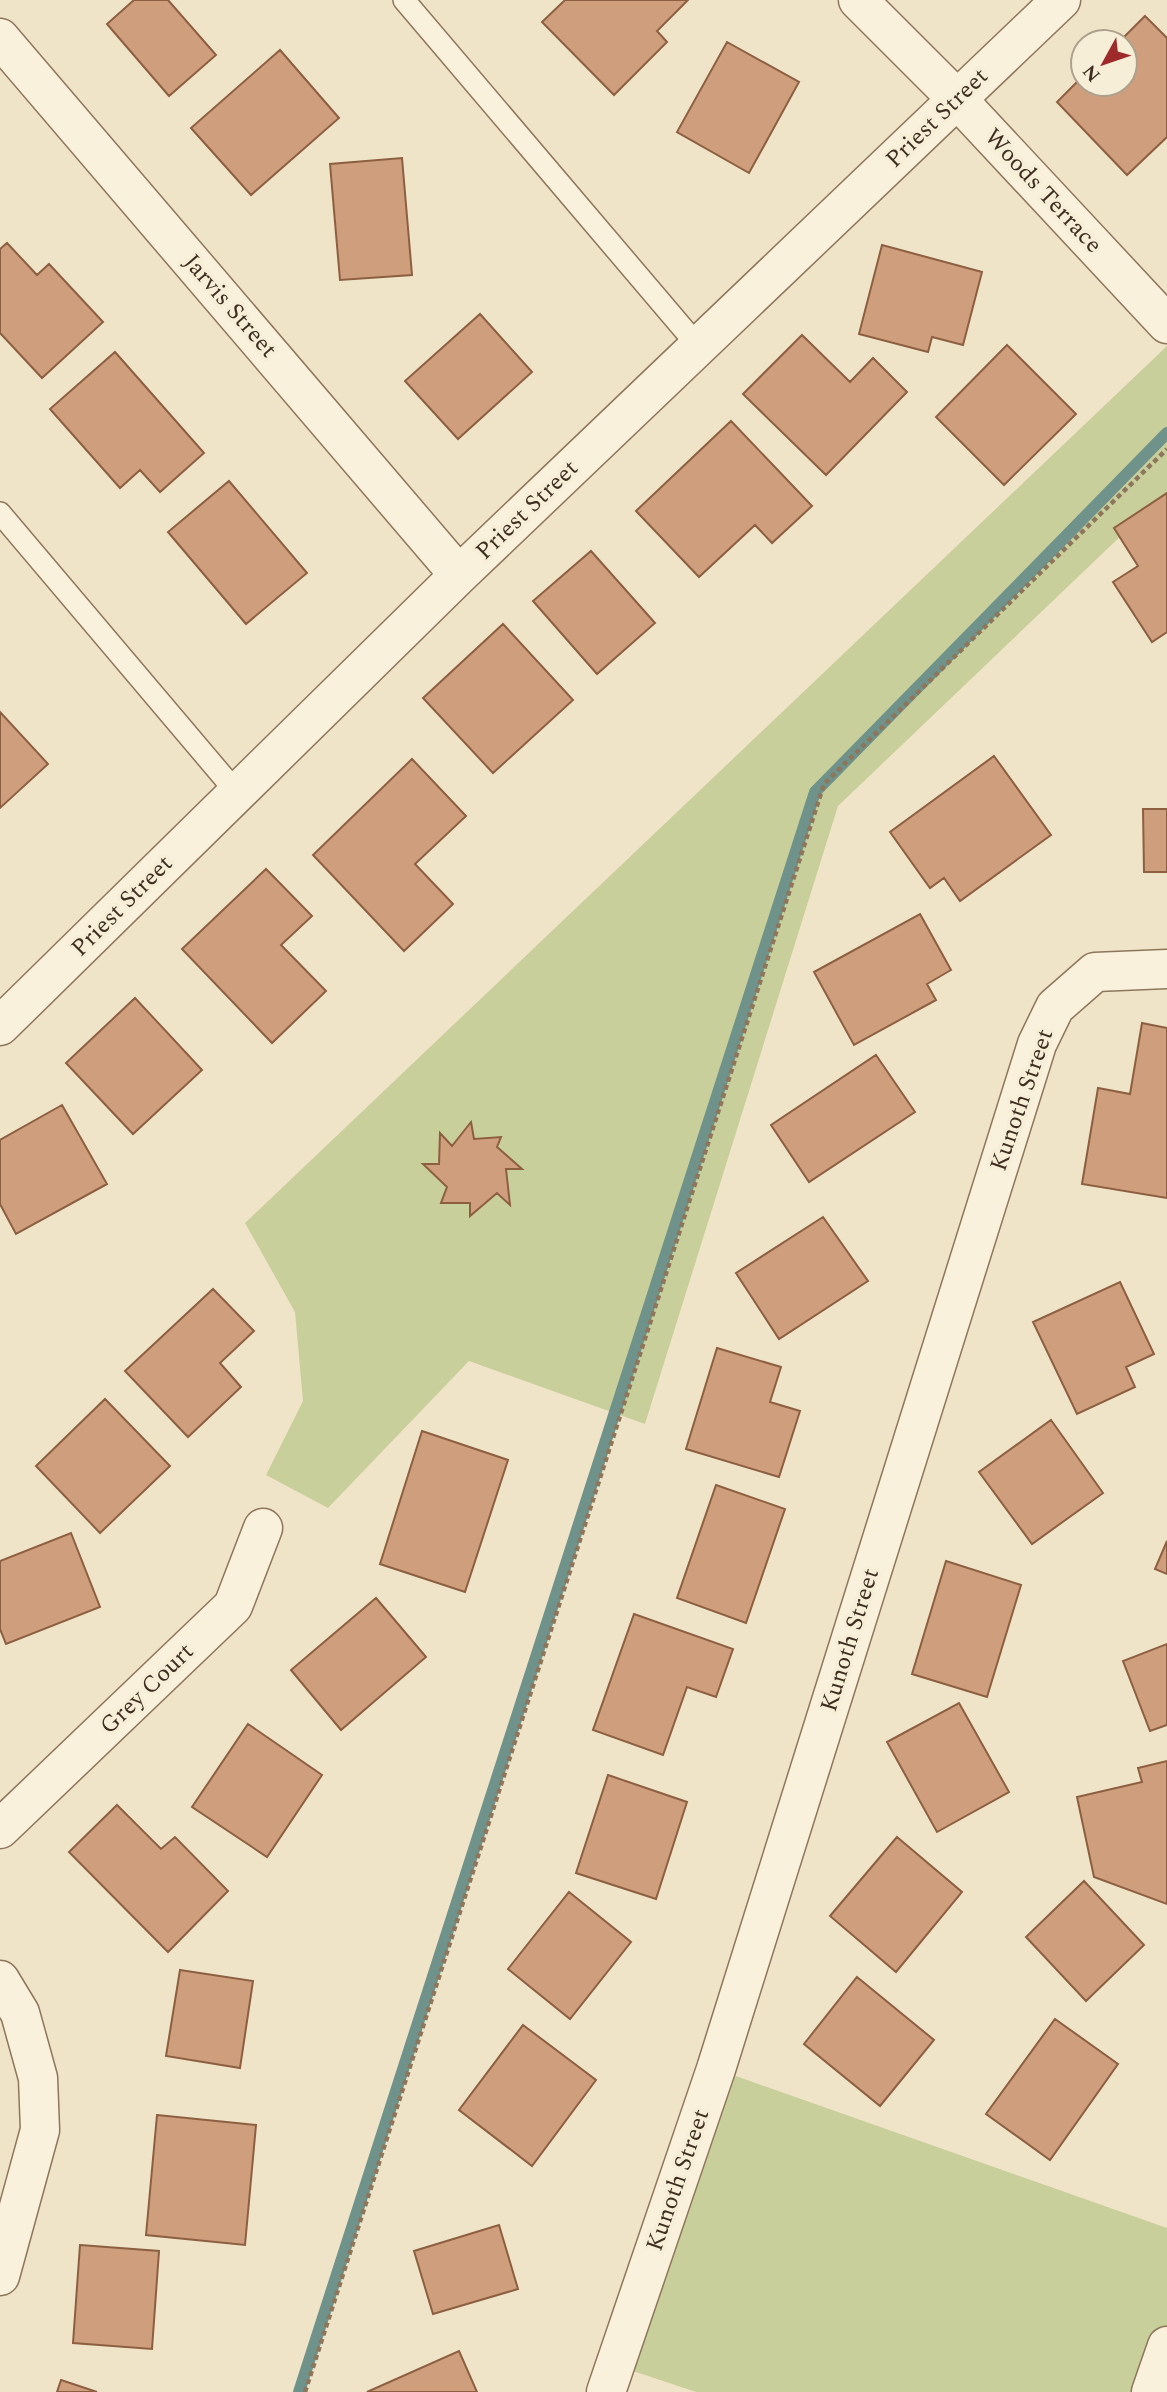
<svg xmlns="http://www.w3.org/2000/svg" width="1167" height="2392" viewBox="0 0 1167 2392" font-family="Spectral,serif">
<rect width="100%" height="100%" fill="#f0e4c8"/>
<!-- green -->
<path fill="#c9cf9b" d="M 1167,346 L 1167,492 L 838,806 L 645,1424 L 469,1361 L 328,1508 L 266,1475 L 303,1401 L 295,1312 L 245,1223 Z
M 716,2069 L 1167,2228 L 1167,2346 L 1151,2392 L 696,2392 L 615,2365 Z"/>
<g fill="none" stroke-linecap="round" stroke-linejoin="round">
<!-- stream -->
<path stroke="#6f938a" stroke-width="12" d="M 299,2392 L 815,792 L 1167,433"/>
</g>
<!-- building -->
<path fill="#cf9f7d" stroke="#8d5f41" stroke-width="2" d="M 134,0 L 168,0 L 216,55 L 169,96 L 107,24 Z
M 565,0 L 688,0 L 657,31 L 667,42 L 614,95 L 542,22 Z
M 1145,16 L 1167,38 L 1167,137 L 1127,175 L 1057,102 L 1083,76 L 1083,84 L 1125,84 L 1125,42 L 1119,42 Z
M 727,42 L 799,82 L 749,173 L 677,132 Z
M 280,50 L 339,118 L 251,195 L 191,128 Z
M 402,158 L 412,275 L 340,280 L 330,164 Z
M 7,243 L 37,275 L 49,264 L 103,322 L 42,378 L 0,333 L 0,249 Z
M 882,245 L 982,272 L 963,345 L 932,337 L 928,352 L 859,334 Z
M 480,314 L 532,372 L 458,439 L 405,381 Z
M 802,335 L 850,382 L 873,358 L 907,392 L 826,475 L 743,394 Z
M 1007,345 L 1076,414 L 1004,485 L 936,417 Z
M 115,352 L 204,453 L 160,492 L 140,470 L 120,488 L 50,409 Z
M 731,421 L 812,506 L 772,543 L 755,525 L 699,577 L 636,511 Z
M 229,481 L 307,573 L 246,624 L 168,532 Z
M 1167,493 L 1167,632 L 1152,642 L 1113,582 L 1138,566 L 1114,528 Z
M 591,551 L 655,623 L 597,674 L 533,601 Z
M 503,624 L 573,700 L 493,773 L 423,698 Z
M 0,712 L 48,764 L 0,808 Z
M 994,756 L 1051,835 L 960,901 L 944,878 L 930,888 L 890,832 Z
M 412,759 L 466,816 L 415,864 L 453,904 L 404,951 L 313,855 Z
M 1143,809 L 1167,809 L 1167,872 L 1144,872 Z
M 266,869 L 312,916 L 281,945 L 326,991 L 272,1043 L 182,949 Z
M 920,914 L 951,970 L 927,984 L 936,1000 L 854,1045 L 814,972 Z
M 135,998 L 202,1070 L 133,1134 L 66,1063 Z
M 1142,1023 L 1167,1028 L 1167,1198 L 1082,1184 L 1098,1088 L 1130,1094 Z
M 876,1055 L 915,1112 L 809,1182 L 771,1125 Z
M 62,1105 L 107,1184 L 16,1234 L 0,1204 L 0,1140 Z
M 471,1122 L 474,1139 L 501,1137 L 497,1147 L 522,1169 L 506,1169 L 510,1205 L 497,1193 L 470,1216 L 470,1203 L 441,1203 L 447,1187 L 423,1164 L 439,1164 L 440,1133 L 452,1146 Z
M 823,1217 L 868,1281 L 779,1339 L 736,1273 Z
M 1120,1282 L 1154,1354 L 1126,1367 L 1135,1387 L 1077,1414 L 1033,1322 Z
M 213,1289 L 254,1331 L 220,1363 L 241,1387 L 188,1437 L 125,1371 Z
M 717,1348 L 781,1367 L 770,1402 L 800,1411 L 779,1477 L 686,1449 Z
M 105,1399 L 170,1466 L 100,1533 L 36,1466 Z
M 1051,1420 L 1103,1493 L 1032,1544 L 979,1472 Z
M 422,1431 L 508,1460 L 465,1592 L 380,1564 Z
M 716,1485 L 785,1509 L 746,1623 L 677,1598 Z
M 71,1533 L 100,1607 L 6,1644 L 0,1629 L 0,1561 Z
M 1167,1541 L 1167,1574 L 1155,1569 Z
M 946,1561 L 1021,1585 L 987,1697 L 912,1674 Z
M 376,1598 L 426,1657 L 341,1730 L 291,1670 Z
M 634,1614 L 733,1649 L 716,1697 L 687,1687 L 663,1755 L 593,1730 Z
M 1167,1644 L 1167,1725 L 1150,1731 L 1123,1661 Z
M 959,1703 L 1009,1792 L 937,1832 L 887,1742 Z
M 248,1724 L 322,1775 L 267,1857 L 192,1807 Z
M 1167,1761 L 1167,1904 L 1094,1877 L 1077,1797 L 1142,1782 L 1138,1768 Z
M 608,1775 L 687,1802 L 656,1899 L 576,1873 Z
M 117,1805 L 161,1849 L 175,1837 L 228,1891 L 168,1952 L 69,1852 Z
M 897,1837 L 962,1892 L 896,1972 L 830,1916 Z
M 1084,1881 L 1144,1945 L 1086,2001 L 1026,1937 Z
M 569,1892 L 631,1942 L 570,2019 L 508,1969 Z
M 180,1970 L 253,1981 L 240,2068 L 166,2056 Z
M 857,1977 L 934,2040 L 880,2106 L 804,2044 Z
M 1055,2019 L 1118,2064 L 1050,2160 L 986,2114 Z
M 523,2025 L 596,2080 L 532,2166 L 459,2110 Z
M 157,2115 L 256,2125 L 245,2245 L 146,2235 Z
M 499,2225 L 518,2289 L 433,2314 L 414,2251 Z
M 80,2245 L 159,2251 L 152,2349 L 73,2343 Z
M 459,2351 L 477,2392 L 367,2392 Z
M 61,2380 L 97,2392 L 57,2392 Z"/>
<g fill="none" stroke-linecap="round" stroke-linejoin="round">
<defs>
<path id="lane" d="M 404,0 L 698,346
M 0,513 L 237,793"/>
<path id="street" d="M 858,0 L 957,99 L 1167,324
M 0,38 L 459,575
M 0,1026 L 459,575 L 1061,0
M 0,1829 L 233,1606 L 263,1528
M 0,1980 L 20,2013 L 38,2078 L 40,2130 L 0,2276
M 606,2392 L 716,2069 L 1037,1044 L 1055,1007 L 1095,972 L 1167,969
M 1151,2392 L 1167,2346"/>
</defs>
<!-- lane casing -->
<use href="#lane" stroke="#8d765c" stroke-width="24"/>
<!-- street casing -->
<use href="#street" stroke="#8d765c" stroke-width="41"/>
<!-- path -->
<path stroke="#8d765c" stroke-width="4.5" stroke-dasharray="5 3.5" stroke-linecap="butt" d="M 305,2392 L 824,784 L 1167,449"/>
<!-- lane -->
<use href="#lane" stroke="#faf1dc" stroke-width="21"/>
<!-- street -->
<use href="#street" stroke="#faf1dc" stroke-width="38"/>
</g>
<g text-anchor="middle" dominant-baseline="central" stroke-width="7" stroke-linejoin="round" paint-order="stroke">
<!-- street labels -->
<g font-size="24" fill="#3d2e20" stroke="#f7eed8">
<text transform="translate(937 118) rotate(-44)">Priest Street</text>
<text transform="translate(1043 191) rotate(47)">Woods Terrace</text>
<text transform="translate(230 306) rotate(49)">Jarvis Street</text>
<text transform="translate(527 510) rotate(-44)">Priest Street</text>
<text transform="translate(122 906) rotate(-45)">Priest Street</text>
<text transform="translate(1022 1100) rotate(-71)">Kunoth Street</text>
<text transform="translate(850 1640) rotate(-73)">Kunoth Street</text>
<text transform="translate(147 1689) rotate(-44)">Grey Court</text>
<text transform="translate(678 2180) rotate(-71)">Kunoth Street</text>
</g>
</g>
<!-- north arrow -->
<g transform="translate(1104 63) rotate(230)"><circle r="33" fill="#f7eed8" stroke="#ada18e" stroke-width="2"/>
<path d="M0-5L12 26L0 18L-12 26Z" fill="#9e2a2b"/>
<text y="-10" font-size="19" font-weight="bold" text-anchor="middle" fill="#3d2e20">N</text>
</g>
</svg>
